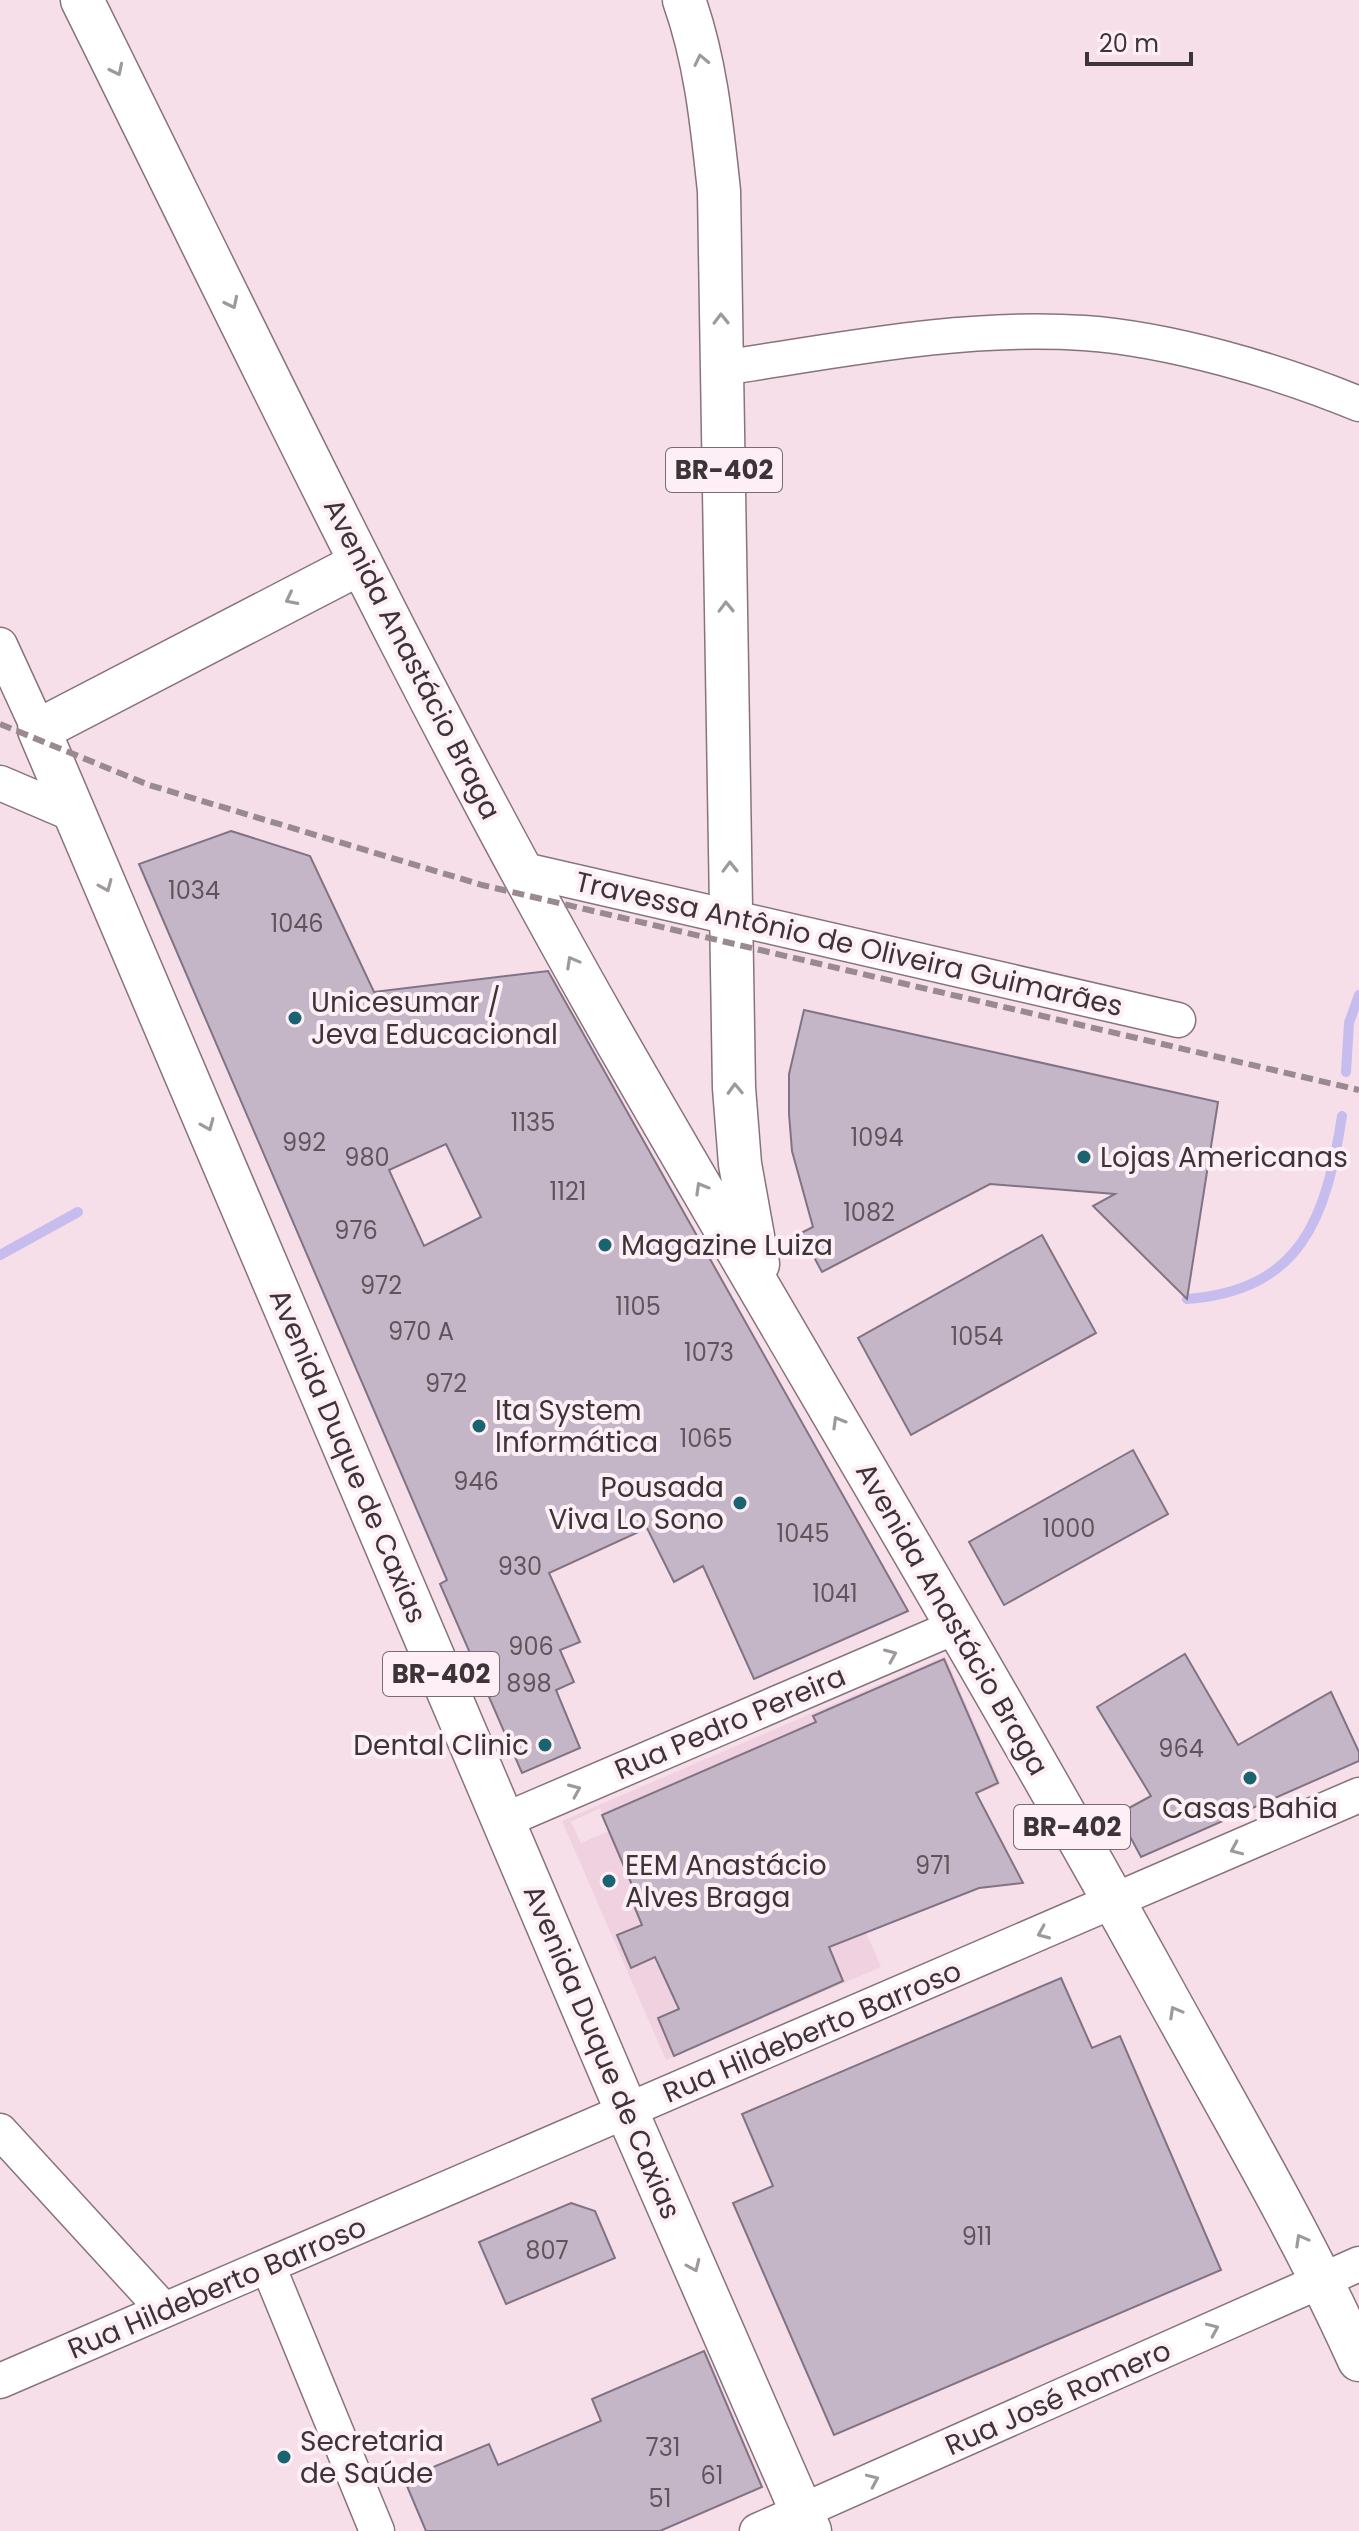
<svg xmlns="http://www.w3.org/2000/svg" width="1359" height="2531" viewBox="0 0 1359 2531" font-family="Poppins,sans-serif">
<rect width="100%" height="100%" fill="#f6dfe9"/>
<!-- built -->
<path fill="#efd1df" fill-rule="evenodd" d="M 945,1656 L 1001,1784 L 833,1856 L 881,1967 L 666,2060 L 562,1821 ZM 944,1660 L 998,1783 L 868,1840 L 814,1716 ZM 810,1725 L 861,1841 L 830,1856 L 863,1932 L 829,1947 L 843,1981 L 674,2055 L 659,2019 L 686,2006 L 670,1969 L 662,1972 L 655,1957 L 631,1968 L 617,1936 L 642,1925 L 635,1909 L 641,1906 L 609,1831 L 581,1843 L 571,1822 L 600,1808 L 603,1815 Z"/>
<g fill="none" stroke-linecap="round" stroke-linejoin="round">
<!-- stream -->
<path stroke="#c6bcee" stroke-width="10" d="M 1346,1072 L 1349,1023 L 1359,995
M 0,1255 L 78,1212
M 1187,1299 C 1302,1290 1326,1218 1342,1116"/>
</g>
<!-- building -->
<path fill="#c5b6c7" stroke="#817383" stroke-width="2" fill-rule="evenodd" d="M 231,831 L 310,856 L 374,992 L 548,971 L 908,1611 L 754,1679 L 703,1566 L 674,1582 L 647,1528 L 549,1573 L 580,1642 L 560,1650 L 574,1682 L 556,1690 L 580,1748 L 522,1773 L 440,1584 L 447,1580 L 139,864 ZM 446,1144 L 481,1217 L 424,1246 L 389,1170 Z
M 804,1010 L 1218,1102 L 1187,1299 L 1093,1206 L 1115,1194 L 990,1184 L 822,1272 L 801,1233 L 813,1227 L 792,1151 L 789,1114 L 789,1074 Z
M 1042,1235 L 1096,1333 L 911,1435 L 858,1338 Z
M 1133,1450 L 1168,1514 L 1004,1605 L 969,1542 Z
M 1185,1654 L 1238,1745 L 1331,1692 L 1359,1752 L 1359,1761 L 1141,1857 L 1118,1814 L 1151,1796 L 1097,1707 Z
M 944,1659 L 998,1783 L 976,1793 L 1023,1883 L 979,1888 L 829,1947 L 843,1981 L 674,2056 L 658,2018 L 679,2009 L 655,1957 L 631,1968 L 617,1935 L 642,1925 L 635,1908 L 641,1906 L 602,1815 L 816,1722 L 813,1716 Z
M 1061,1978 L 1092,2048 L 1120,2036 L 1221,2270 L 834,2435 L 733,2203 L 773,2186 L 742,2114 Z
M 571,2203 L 595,2211 L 615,2258 L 506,2304 L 479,2242 Z
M 704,2351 L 762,2487 L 660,2531 L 426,2531 L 404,2479 L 489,2444 L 498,2465 L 601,2421 L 592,2399 Z"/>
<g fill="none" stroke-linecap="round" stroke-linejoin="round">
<defs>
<path id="minor" d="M 722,368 C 841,350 963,325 1084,333 C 1170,339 1279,371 1359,404
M 0,645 L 39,730
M 0,783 L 75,815
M 520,869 L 1178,1020
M 503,1821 L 957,1626
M 0,2131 L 164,2310
M 268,2266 L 377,2531
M 0,2381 L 1359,1795
M 757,2531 L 1359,2264"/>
<path id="major" d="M 82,0 C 262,363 435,729 638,1079 C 811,1379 990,1676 1157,1979 C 1226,2105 1300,2229 1359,2360
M 684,0 C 706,62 712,126 719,191 L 734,1088 L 740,1164 L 758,1264
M 361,563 L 39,730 L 627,2112 L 810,2531"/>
</defs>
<!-- minor casing -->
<use href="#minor" stroke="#88737c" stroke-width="37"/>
<!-- major casing -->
<use href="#major" stroke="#88737c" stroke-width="45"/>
<!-- minor -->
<use href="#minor" stroke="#fff" stroke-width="34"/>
<!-- major -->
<use href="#major" stroke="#fff" stroke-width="42"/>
<!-- rail -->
<path stroke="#998990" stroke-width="6" stroke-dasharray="12 6" stroke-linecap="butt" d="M 0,724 L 149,785 L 482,885 L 1359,1090"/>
</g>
<!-- one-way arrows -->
<defs><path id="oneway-chevron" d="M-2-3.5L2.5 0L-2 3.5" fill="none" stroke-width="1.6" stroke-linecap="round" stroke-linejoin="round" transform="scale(2)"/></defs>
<g stroke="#9e9a9c">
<use href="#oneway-chevron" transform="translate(701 60) rotate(-102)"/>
<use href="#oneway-chevron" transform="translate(117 70) rotate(64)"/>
<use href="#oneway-chevron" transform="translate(232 303) rotate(64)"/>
<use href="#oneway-chevron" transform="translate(721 319) rotate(-91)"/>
<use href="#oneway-chevron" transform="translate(291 599) rotate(153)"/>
<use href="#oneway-chevron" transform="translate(726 607) rotate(-91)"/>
<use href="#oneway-chevron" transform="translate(730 867) rotate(-91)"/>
<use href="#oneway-chevron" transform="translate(106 886) rotate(67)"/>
<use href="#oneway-chevron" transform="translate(572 962) rotate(-119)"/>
<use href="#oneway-chevron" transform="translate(735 1089) rotate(-92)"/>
<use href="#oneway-chevron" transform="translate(208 1125) rotate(67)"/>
<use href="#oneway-chevron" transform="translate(701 1188) rotate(-120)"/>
<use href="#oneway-chevron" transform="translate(838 1422) rotate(-120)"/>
<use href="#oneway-chevron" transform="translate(891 1655) rotate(-23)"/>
<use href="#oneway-chevron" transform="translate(575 1790) rotate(-23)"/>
<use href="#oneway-chevron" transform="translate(1236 1849) rotate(156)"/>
<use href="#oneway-chevron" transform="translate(1043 1933) rotate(157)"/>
<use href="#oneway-chevron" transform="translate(1175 2012) rotate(-119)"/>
<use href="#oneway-chevron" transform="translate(1301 2240) rotate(-119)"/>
<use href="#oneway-chevron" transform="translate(694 2266) rotate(66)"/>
<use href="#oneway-chevron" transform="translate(1213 2329) rotate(-24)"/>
<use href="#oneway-chevron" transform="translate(873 2480) rotate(-24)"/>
</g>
<!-- markers -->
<g fill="#196470" stroke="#fdeff5" stroke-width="3">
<circle cx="295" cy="1018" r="8"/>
<circle cx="1084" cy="1157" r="8"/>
<circle cx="605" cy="1245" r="8"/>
<circle cx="479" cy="1426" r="8"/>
<circle cx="740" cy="1503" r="8"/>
<circle cx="545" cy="1745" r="8"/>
<circle cx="1250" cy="1778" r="8"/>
<circle cx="609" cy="1881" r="8"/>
<circle cx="284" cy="2457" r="8"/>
</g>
<g text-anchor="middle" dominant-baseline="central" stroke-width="8" stroke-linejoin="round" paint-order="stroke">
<!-- number labels -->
<g font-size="24" fill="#5f545c">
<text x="194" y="890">1034</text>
<text x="297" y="923">1046</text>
<text x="533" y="1122">1135</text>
<text x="877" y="1137">1094</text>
<text x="304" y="1142">992</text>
<text x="367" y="1157">980</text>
<text x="568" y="1191">1121</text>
<text x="869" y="1212">1082</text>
<text x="356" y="1230">976</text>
<text x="381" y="1285">972</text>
<text x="638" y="1306">1105</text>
<text x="421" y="1331">970 A</text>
<text x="977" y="1336">1054</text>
<text x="709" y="1352">1073</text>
<text x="446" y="1383">972</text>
<text x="706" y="1438">1065</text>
<text x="476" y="1481">946</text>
<text x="1069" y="1528">1000</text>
<text x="803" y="1533">1045</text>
<text x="520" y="1566">930</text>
<text x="835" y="1593">1041</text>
<text x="531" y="1646">906</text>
<text x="529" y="1683">898</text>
<text x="1181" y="1748">964</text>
<text x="933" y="1865">971</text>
<text x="977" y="2236">911</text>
<text x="547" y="2250">807</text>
<text x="663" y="2447">731</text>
<text x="712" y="2475">61</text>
<text x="660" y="2498">51</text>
</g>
<!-- shield labels -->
<g fill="#fdeff5" stroke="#776c71" stroke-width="2">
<rect x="666" y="448" width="116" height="44" rx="6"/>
<rect x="383" y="1652" width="116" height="44" rx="6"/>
<rect x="1014" y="1805" width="116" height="44" rx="6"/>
</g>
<g font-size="26" font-weight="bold" fill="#3d3438">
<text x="724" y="470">BR-402</text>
<text x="441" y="1674">BR-402</text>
<text x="1072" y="1827">BR-402</text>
</g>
<!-- street labels -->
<g font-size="28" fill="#3d3438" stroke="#fdeff5">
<text transform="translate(412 659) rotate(63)">Avenida Anastácio Braga</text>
<text transform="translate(849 944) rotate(13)">Travessa Antônio de Oliveira Guimarães</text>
<text transform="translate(348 1456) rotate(67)">Avenida Duque de Caxias</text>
<text transform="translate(952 1619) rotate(60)">Avenida Anastácio Braga</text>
<text transform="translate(730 1723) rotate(-23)">Rua Pedro Pereira</text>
<text transform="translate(812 2032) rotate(-23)">Rua Hildeberto Barroso</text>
<text transform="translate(602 2052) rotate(67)">Avenida Duque de Caxias</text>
<text transform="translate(217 2288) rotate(-23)">Rua Hildeberto Barroso</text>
<text transform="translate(1058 2398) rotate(-24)">Rua José Romero</text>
</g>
<!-- poi labels -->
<g font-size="28" fill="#3d3438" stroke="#fdeff5" text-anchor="start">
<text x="311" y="1002">Unicesumar /<tspan x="311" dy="32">Jeva Educacional</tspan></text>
<text x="1100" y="1157">Lojas Americanas</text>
<text x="621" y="1245">Magazine Luiza</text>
<text x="495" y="1410">Ita System<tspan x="495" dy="32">Informática</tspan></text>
<text x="724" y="1487" text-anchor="end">Pousada<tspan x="724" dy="32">Viva Lo Sono</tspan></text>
<text x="529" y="1745" text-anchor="end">Dental Clinic</text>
<text x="1250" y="1808" text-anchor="middle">Casas Bahia</text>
<text x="625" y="1865">EEM Anastácio<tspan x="625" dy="32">Alves Braga</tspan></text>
<text x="300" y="2441">Secretaria<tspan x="300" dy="32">de Saúde</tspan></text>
</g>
</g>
<!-- scale -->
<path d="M1087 52v12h104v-12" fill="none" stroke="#3d3438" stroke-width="4"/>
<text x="1099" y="52" font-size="24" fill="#3d3438" stroke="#fdeff5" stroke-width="6" paint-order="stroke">20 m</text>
</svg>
